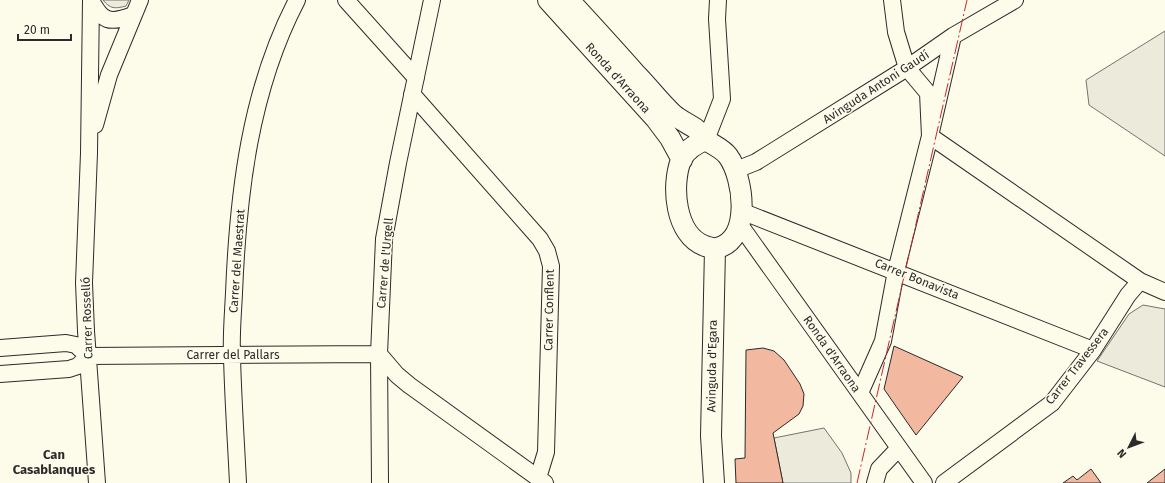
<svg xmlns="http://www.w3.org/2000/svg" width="1165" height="483" viewBox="0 0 1165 483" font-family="'Fira Sans',sans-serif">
<rect width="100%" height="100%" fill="#fdfbea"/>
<!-- green -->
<path fill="#ecebdb" stroke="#74746e" d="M 103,0 L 129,0 L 126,6 C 115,9 110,9 103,0 Z
M 1165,31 L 1165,156 L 1089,105 L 1086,80 Z
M 1143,305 L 1165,309 L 1165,387 L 1097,361 L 1129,314 Z"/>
<!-- parking -->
<path fill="#eceadb" stroke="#74746e" d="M 824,428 L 842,453 L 851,473 L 851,483 L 783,483 L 774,438 Z"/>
<!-- building -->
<path fill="#f2b8a0" stroke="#2b2b2b" d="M 894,346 L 963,377 L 916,435 L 884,389 Z
M 763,348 L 774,351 L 784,360 L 800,384 L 804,394 L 803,406 L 799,414 L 773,433 L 783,483 L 736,483 L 735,459 L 745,458 L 746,350 Z
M 1091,469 L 1101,483 L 1063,483 L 1073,476 L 1077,480 Z
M 1165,469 L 1165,483 L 1147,483 Z"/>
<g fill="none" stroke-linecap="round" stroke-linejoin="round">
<defs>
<path id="minor" d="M 91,0 L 89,153 L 84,283 L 86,331 L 97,483
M 91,0 C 102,22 110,24 133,15
M 346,0 L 416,78
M 892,0 L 896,32 L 907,68 L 928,93 L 930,136 L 1140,281 L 1165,292
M 412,94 L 540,239 L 547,251 L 551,266 L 546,452 L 538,478
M 95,125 L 109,75 L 140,0
M 706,140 L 722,99 L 717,19 L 718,0
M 736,170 L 756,162 L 907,68 L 953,36 L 1015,0
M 741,211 L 1093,350
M 740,225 L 924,483
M 0,348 L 66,343 L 76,345 L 88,356
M 0,374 L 69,369 L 78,366 L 88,356 L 379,354 L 397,375 L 409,385 L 545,483
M 860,393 L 883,341 L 896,271 L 930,136 L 953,36
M 238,483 C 236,441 233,399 232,356 C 231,335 233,314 234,293 C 238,193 250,90 297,0
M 380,483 L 379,354 L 384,239 L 398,163 L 432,0
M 875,483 L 879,469 L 899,448
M 944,483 L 1052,403 L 1093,350 L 1128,295 L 1140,281"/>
<path id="tertiary" d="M 548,0 L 655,118 L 670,138 L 682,160
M 569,0 C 592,25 614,49 636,74 C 649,87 660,102 673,114 C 680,120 689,124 696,129 C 700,132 702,137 706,140 C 713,145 723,149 728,156 C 744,178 752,240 717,248 C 713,249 709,247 705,246 C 675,235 671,186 681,160 C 686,150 695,144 706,140
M 714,483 L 711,436 L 715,249"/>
</defs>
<!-- minor casing -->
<use href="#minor" stroke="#2b2b2b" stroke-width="18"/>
<!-- tertiary casing -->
<use href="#tertiary" stroke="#2b2b2b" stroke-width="22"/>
<!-- minor -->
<use href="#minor" stroke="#fdfbea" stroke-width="16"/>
<!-- tertiary -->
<use href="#tertiary" stroke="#fdfbea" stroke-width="20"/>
<!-- power -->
<path stroke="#c62828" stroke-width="1" stroke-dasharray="14 3 2 3" stroke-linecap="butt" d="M 857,483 L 967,0"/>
</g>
<g text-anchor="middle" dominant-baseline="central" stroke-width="3" stroke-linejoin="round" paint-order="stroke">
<!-- street labels -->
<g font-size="12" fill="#2b2b2b" stroke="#fdfbea">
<text transform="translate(618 78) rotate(48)">Ronda d'Arraona</text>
<text transform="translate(876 87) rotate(-33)">Avinguda Antoni Gaudí</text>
<text transform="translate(237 261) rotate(-86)">Carrer del Maestrat</text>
<text transform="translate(385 263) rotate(-85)">Carrer de l'Urgell</text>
<text transform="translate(917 279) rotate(22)">Carrer Bonavista</text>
<text transform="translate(549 310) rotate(-89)">Carrer Conflent</text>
<text transform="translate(87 318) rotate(-92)">Carrer Rosselló</text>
<text transform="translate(832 354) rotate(55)">Ronda d'Arraona</text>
<text x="233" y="355">Carrer del Pallars</text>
<text transform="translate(712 366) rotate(-89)">Avinguda d'Egara</text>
<text transform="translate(1077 366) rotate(-52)">Carrer Travessera</text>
</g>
<!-- neighbourhood labels -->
<g font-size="13" font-weight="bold" fill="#2b2b2b" stroke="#fdfbea">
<text x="54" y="454">Can<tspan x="54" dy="15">Casablanques</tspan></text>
</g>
</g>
<!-- north arrow -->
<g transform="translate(1129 447) rotate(228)" stroke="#fdfbea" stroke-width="3" paint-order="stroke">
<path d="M0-3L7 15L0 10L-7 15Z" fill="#2b2b2b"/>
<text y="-6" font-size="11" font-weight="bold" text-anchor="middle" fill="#2b2b2b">N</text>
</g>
<!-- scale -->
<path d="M18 34v6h53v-6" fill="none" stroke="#2b2b2b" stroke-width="2"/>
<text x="24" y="34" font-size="12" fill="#2b2b2b" stroke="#fdfbea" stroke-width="3" paint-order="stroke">20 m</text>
</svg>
